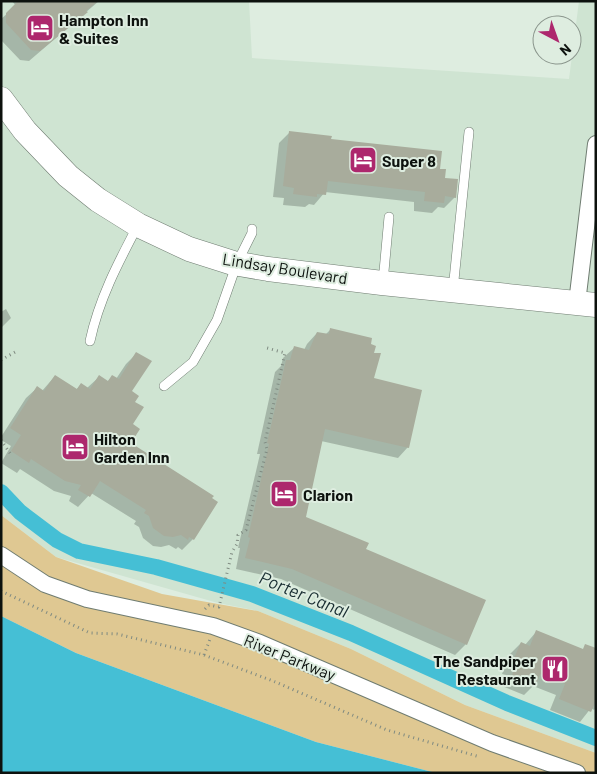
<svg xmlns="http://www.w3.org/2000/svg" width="597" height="774" viewBox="0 0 597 774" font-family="Barlow,sans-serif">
<rect width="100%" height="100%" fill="#deede0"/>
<!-- built -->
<path fill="#cfe4d2" d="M 1,1 L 249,1 L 252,58 L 569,79 L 579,1 L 596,1 L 596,753 L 465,705 L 351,649 L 258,611 L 218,603 L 56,557 L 1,515 Z"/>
<!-- green -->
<path fill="#dfc892" d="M 1,515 L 56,557 L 162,594 L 258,611 L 351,649 L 465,705 L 596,753 L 596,773 L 436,773 L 316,742 L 76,653 L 1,616 Z"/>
<!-- water -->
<path fill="#45bfd5" d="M 1,616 L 76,653 L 316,742 L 436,773 L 1,773 Z"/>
<!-- shadow -->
<path fill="#0003" d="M 12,1 L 99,1 L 29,61 L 20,60 L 1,40 L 1,19 L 16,6 Z
M 290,132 L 330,140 L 438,170 L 455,197 L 444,208 L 438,207 L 432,213 L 414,211 L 414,202 L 325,192 L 314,205 L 309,204 L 305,207 L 283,205 L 284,198 L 273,197 L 279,143 Z
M 6,309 L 11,318 L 1,328 L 1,312 Z
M 331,329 L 370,345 L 373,354 L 372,379 L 408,447 L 398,458 L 321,441 L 305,518 L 364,549 L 466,644 L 455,655 L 281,579 L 236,569 L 240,548 L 238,548 L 260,454 L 257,454 L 275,372 L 281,366 L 283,358 L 294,348 L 304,350 L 307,344 L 317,333 L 325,335 Z
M 137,353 L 131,392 L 134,402 L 129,444 L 193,539 L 182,550 L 178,547 L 176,549 L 169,545 L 161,547 L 153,546 L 143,538 L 139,527 L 134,524 L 136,521 L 91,493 L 78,507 L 69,501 L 71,496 L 54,491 L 20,469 L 17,473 L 1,463 L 11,446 L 1,440 L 1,437 L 26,398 L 37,388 L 42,391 L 55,376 L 76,390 L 81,384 L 87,388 L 99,377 L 107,382 L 112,377 L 116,379 L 126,364 Z
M 536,632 L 596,656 L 596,708 L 594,710 L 591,708 L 580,722 L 550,710 L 556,695 L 533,686 L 524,695 L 502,686 L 506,675 L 502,674 L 510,654 L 521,643 L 525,645 Z"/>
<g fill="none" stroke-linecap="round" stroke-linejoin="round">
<!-- canal -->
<path stroke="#45bfd5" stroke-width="16" d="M 1,492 L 20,512 L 57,540 L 79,551 L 156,567 L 252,594 L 351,633 L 507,703 L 596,738"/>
</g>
<!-- building -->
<path fill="#a8ac9c" d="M 18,1 L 98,1 L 86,11 L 88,12 L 40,51 L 31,50 L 6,23 L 6,13 Z
M 289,131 L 332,136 L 331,139 L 442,151 L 440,169 L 446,169 L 445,178 L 458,179 L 456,198 L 445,196 L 444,203 L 424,201 L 425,192 L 328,181 L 326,195 L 317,194 L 317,197 L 293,194 L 294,188 L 283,186 Z
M 330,328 L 372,338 L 371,344 L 376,346 L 374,353 L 381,353 L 374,378 L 422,390 L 409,448 L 325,429 L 306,517 L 369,543 L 366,549 L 486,600 L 467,645 L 292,569 L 245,558 L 250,538 L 248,537 L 269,444 L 267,443 L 286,360 L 290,360 L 294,346 L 309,350 L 317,332 L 329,334 Z
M 136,352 L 152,361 L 132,391 L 139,396 L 135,402 L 144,407 L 133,424 L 140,429 L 131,443 L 214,496 L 212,498 L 218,502 L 194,540 L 189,537 L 188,540 L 181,535 L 173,537 L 164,536 L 153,528 L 149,516 L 144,513 L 146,510 L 100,481 L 90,497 L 78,490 L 81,485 L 65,481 L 31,459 L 29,463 L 11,451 L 21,435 L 10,428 L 37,386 L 44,391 L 55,375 L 77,389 L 81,383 L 90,389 L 99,375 L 108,381 L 112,375 L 119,379 Z
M 536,630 L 583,649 L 585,644 L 596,648 L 596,701 L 591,712 L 559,699 L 565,684 L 540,674 L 536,685 L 512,675 L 516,664 L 512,663 L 521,642 L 530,646 Z"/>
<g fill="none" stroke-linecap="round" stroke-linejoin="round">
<defs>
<path id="lane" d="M 383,282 L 389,217
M 453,290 L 469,132
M 90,341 C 99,299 118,263 138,225
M 164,386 L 193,362 L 217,320 L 237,263 L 252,233 L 252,229"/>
<path id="street" d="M 577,303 L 596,144
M 1,555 L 45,584 L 87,599 L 213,626 L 260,643 L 492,743 L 577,773"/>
<path id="secondary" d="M 1,99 L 25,131 L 68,176 L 98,200 L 138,225 L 189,249 L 233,263 L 268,269 L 382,283 L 596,305"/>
</defs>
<!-- lane casing -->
<use href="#lane" stroke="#6f7c71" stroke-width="10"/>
<!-- street casing -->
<use href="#street" stroke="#6f7c71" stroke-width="18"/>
<!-- secondary casing -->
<use href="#secondary" stroke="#6f7c71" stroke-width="25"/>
<!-- path -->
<path stroke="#7f8a81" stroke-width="3" stroke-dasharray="1 4" stroke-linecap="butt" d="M 1,360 L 17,351
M 1,440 L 12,456
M 1,591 L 90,633 L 117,634 L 204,655 L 273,681 L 387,730 L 480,757
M 205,609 L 209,605 L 219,607 L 232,552 L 237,544 L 238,535 L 246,530 L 267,449 L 265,442 L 285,353 L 267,348
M 204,655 L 210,639"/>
<!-- lane -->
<use href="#lane" stroke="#fff" stroke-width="9"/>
<!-- street -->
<use href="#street" stroke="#fff" stroke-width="16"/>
<!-- secondary -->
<use href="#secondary" stroke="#fff" stroke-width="24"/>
</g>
<!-- icons -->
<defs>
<symbol id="hotel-square" viewBox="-11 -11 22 22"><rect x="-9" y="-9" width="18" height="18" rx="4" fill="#ad276d" stroke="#deede0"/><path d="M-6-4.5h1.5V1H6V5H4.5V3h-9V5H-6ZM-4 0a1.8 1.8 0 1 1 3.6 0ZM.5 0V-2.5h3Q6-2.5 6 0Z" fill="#fff"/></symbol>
<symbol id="restaurant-square" viewBox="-11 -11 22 22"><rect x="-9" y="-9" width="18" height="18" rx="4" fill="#ad276d" stroke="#deede0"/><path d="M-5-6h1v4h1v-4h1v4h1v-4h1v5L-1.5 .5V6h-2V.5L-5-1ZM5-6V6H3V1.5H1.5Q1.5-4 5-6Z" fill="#fff"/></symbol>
</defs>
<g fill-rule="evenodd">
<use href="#hotel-square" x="24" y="12" width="32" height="32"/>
<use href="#hotel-square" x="347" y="144" width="32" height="32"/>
<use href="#hotel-square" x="59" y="431" width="32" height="32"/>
<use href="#hotel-square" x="268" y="478" width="32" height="32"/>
<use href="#restaurant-square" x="539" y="653" width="32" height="32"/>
</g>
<g text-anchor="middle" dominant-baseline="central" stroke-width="4" stroke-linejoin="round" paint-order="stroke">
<!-- poi labels -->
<g font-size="16" font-weight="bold" fill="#0d120e" stroke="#deede0" text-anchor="start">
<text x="59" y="19">Hampton Inn<tspan x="59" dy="18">&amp; Suites</tspan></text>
<text x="382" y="160">Super 8</text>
<text x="94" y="438">Hilton<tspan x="94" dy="18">Garden Inn</tspan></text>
<text x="303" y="494">Clarion</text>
<text x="536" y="660" text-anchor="end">The Sandpiper<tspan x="536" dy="18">Restaurant</tspan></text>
</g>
<!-- street labels -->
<g font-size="16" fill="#0d120e" stroke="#deede0">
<text transform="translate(285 268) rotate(9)">Lindsay Boulevard</text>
<text transform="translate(290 657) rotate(22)">River Parkway</text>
</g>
<!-- water labels -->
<g font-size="18" font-style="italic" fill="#192e32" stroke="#deede0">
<text transform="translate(304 594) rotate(22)">Porter Canal</text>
</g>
</g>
<!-- border -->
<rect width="597" height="774" fill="none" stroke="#0d120e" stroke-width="5"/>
<!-- north arrow -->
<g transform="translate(557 40) rotate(139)"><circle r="24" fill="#deede0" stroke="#8a958c"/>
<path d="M0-4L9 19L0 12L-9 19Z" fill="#ad276d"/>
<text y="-8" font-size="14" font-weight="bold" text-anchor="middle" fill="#0d120e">N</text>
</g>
</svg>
